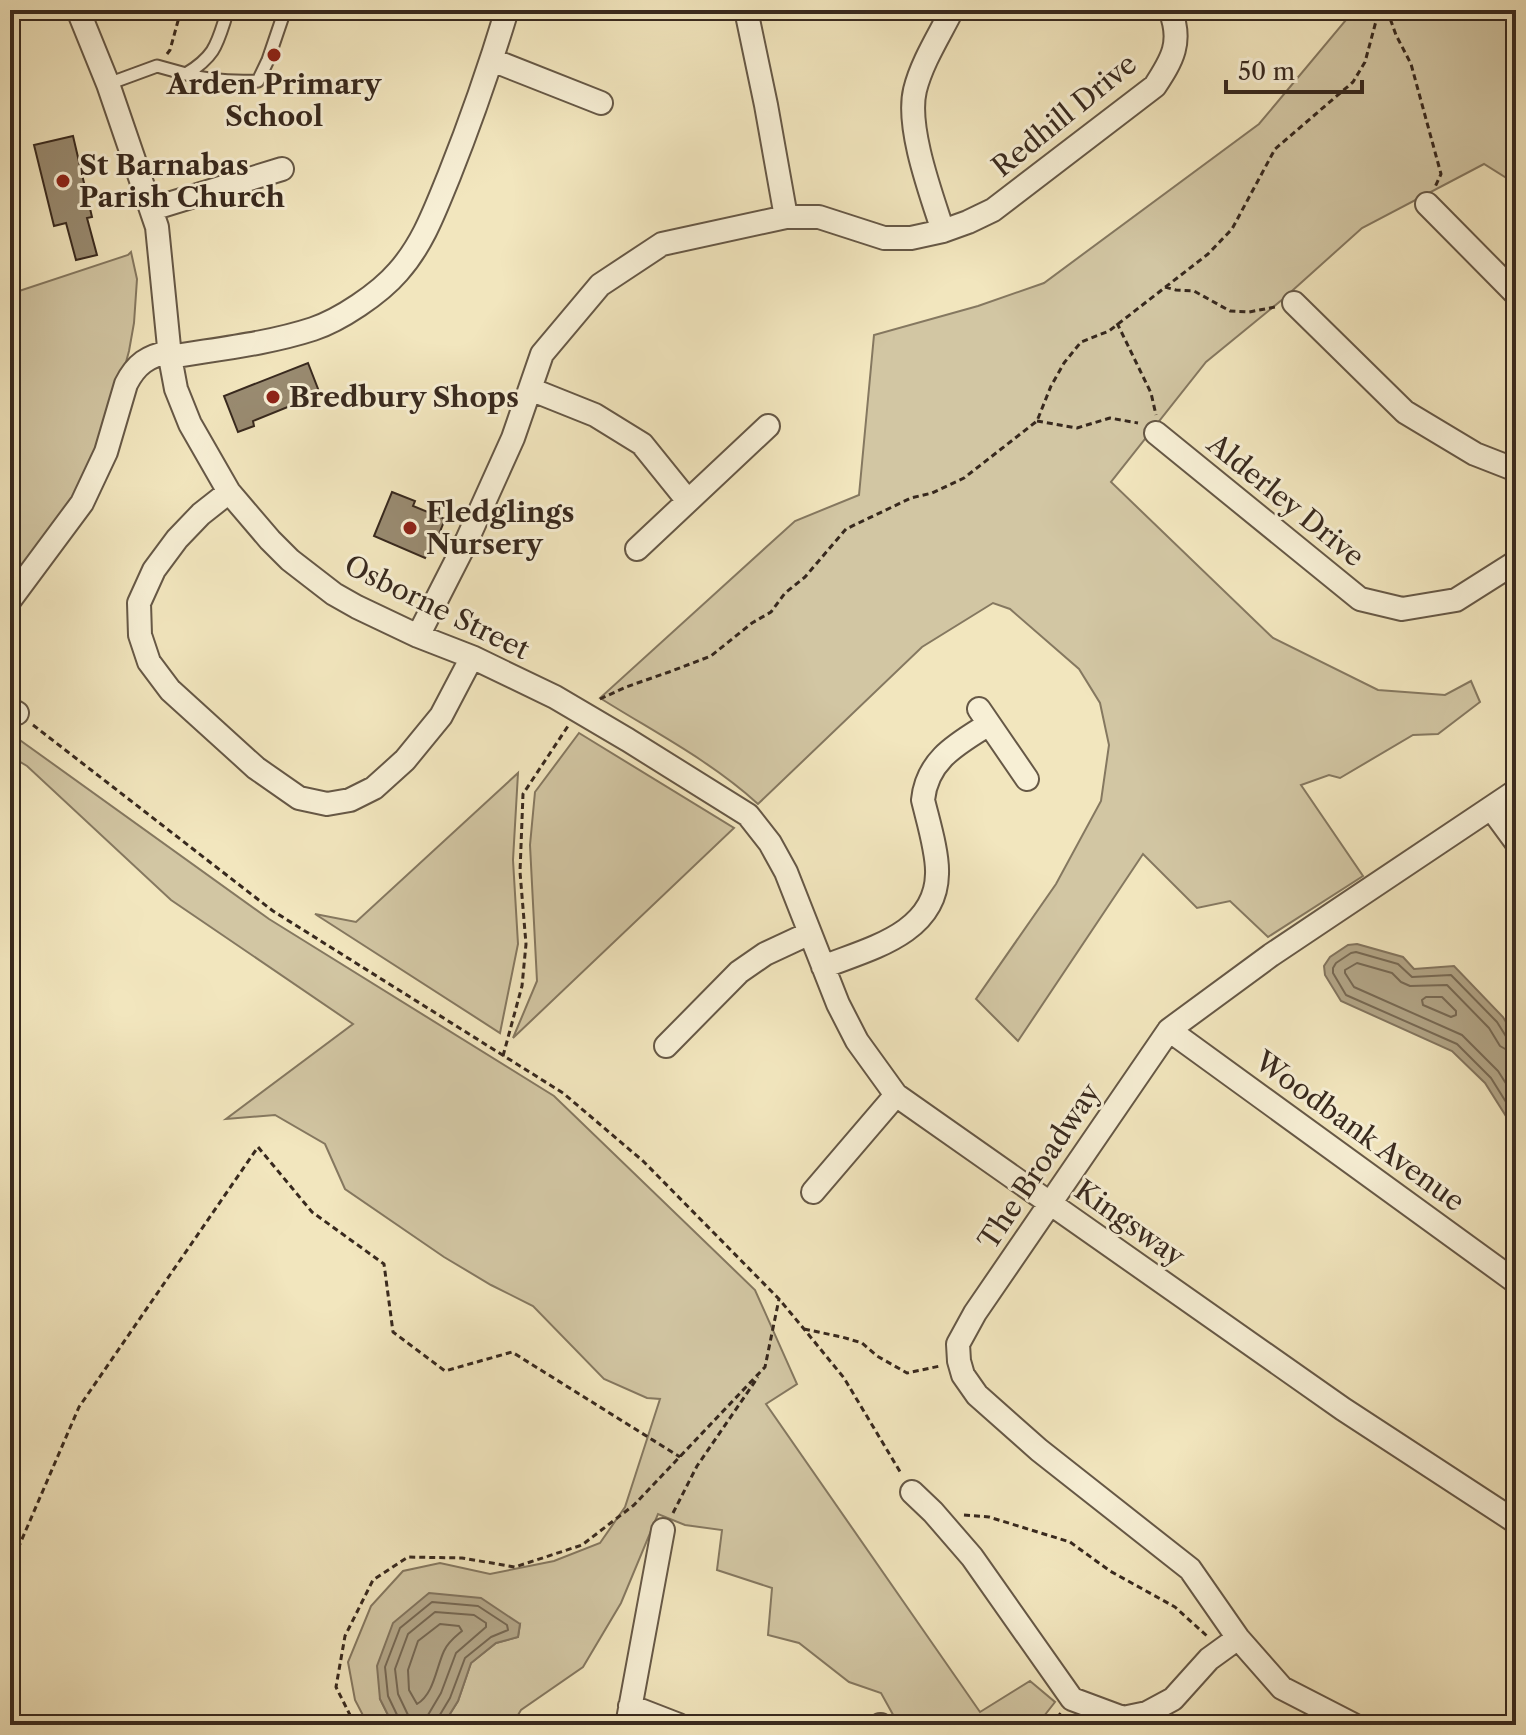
<svg xmlns="http://www.w3.org/2000/svg" width="1526" height="1735" viewBox="0 0 1526 1735" font-family="'Libre Caslon Text',serif">
<rect width="100%" height="100%" fill="#f2e6be"/>
<filter id="stains"><feTurbulence type="fractalNoise" baseFrequency=".0025" numOctaves="4"/><feColorMatrix values="0 0 0 0 .2 0 0 0 0 .09 0 0 0 0 .02 0 0 0 .5 -.17"/></filter>
<radialGradient id="worn" r=".72"><stop offset=".6" stop-color="#630" stop-opacity="0"/><stop offset="1" stop-color="#630" stop-opacity=".3"/></radialGradient>
<!-- green -->
<path fill="#d2c6a3" stroke="#857860" stroke-width="2" d="M 1345,10 L 1516,10 L 1516,184 L 1484,164 L 1362,228 L 1283,299 L 1206,362 L 1111,482 L 1273,638 L 1378,690 L 1445,695 L 1471,681 L 1480,702 L 1438,734 L 1413,735 L 1340,778 L 1329,775 L 1301,785 L 1363,876 L 1268,937 L 1230,901 L 1197,908 L 1143,854 L 1018,1041 L 976,999 L 1056,884 L 1101,801 L 1109,745 L 1100,703 L 1079,669 L 1010,609 L 993,603 L 922,647 L 758,804 C 711,761 654,732 600,698 L 795,521 L 859,495 L 874,335 L 978,306 L 1044,283 L 1259,124 L 1346,20 Z
M 131,252 L 137,279 L 134,323 L 129,351 L 115,403 L 76,493 L 10,594 L 10,294 L 128,255 Z
M 10,733 L 269,919 L 554,1096 L 755,1290 L 797,1384 L 766,1404 L 980,1712 L 1030,1681 L 1055,1702 L 1037,1725 L 902,1725 L 896,1720 L 881,1693 L 849,1682 L 799,1643 L 768,1635 L 772,1588 L 717,1570 L 722,1530 L 685,1525 L 658,1514 L 621,1603 L 583,1667 L 521,1710 L 512,1725 L 443,1725 L 458,1701 L 471,1663 L 496,1643 L 518,1637 L 520,1624 L 380,1699 L 393,1725 L 368,1725 L 355,1700 L 348,1662 L 371,1606 L 403,1571 L 440,1563 L 490,1574 L 554,1561 L 600,1543 L 625,1507 L 660,1399 L 647,1398 L 604,1379 L 533,1306 L 491,1285 L 444,1257 L 345,1189 L 325,1144 L 275,1115 L 226,1119 L 353,1024 L 171,900 L 27,766 L 10,756 Z
M 579,733 L 734,828 L 513,1038 L 537,981 L 530,845 L 535,792 Z
M 518,773 L 513,860 L 518,944 L 500,1033 L 315,914 L 356,922 Z"/>
<!-- water -->
<path fill="#b3a688" stroke="#82745e" stroke-width="2" d="M 1357,944 L 1403,957 L 1414,969 L 1454,966 L 1503,1017 L 1516,1039 L 1516,1132 L 1485,1083 L 1452,1051 L 1341,1001 L 1325,975 L 1324,966 L 1330,957 L 1348,945 Z
M 429,1593 L 481,1598 L 520,1624 L 518,1637 L 496,1643 L 471,1663 L 458,1701 L 443,1725 L 393,1725 L 380,1699 L 377,1666 L 393,1623 Z"/>
<g fill="none" stroke-linecap="round" stroke-linejoin="round">
<!-- shore -->
<path stroke="#766853" stroke-width="2" d="M 1426,997 L 1442,997 L 1456,1011 L 1456,1015 L 1451,1017 L 1423,1005 L 1422,1000 Z
M 1516,1041 L 1507,1038 L 1497,1022 L 1451,975 L 1412,977 L 1398,964 L 1356,952 L 1351,953 L 1336,963 L 1333,968 L 1333,973 L 1346,995 L 1457,1044 L 1491,1078 L 1516,1118
M 1516,1051 L 1507,1050 L 1500,1046 L 1489,1028 L 1447,985 L 1410,986 L 1401,982 L 1392,973 L 1357,963 L 1345,970 L 1345,973 L 1354,987 L 1462,1035 L 1498,1071 L 1516,1099
M 440,1624 L 459,1626 L 462,1631 C 455,1637 448,1642 444,1651 C 436,1668 434,1694 417,1704 L 409,1690 L 408,1670 L 418,1641 Z
M 399,1725 L 399,1719 L 388,1696 L 385,1667 L 400,1628 L 432,1602 L 478,1606 L 507,1625 L 508,1630 L 491,1637 L 465,1658 L 450,1698 L 438,1718 L 437,1725
M 410,1725 L 408,1715 L 398,1694 L 395,1669 L 408,1634 L 435,1612 L 474,1615 L 486,1623 L 486,1627 L 456,1653 L 441,1693 L 428,1715 L 427,1725"/>
</g>
<!-- building -->
<path fill="#998b71" stroke="#38291e" stroke-width="2" d="M 73,136 L 92,217 L 87,218 L 97,255 L 76,260 L 66,223 L 54,226 L 34,145 Z
M 308,363 L 320,394 L 253,421 L 254,426 L 238,432 L 224,396 Z
M 392,492 L 415,501 L 413,506 L 445,519 L 435,544 L 432,543 L 425,558 L 374,536 Z"/>
<g fill="none" stroke-linecap="round" stroke-linejoin="round">
<defs>
<path id="service" d="M 228,10 C 217,43 217,55 186,74 C 209,81 234,82 258,81 L 268,60 L 285,10
M 108,84 L 157,66 L 186,74"/>
<path id="minor" d="M 78,10 L 108,84 L 157,227 L 170,357 L 176,389 L 190,424 L 229,492 L 270,540 L 290,560 L 334,594 L 357,607 L 418,636 L 472,657 L 555,697 L 628,740 L 748,815 L 770,843 L 786,872 L 838,1004 L 857,1041 L 896,1095 L 1343,1409 L 1516,1522
M 746,10 L 766,105 L 786,217
M 492,60 L 601,103
M 1427,204 L 1516,294
M 152,209 L 282,169
M 943,231 C 931,194 906,127 915,90 C 922,62 939,36 952,10
M 1294,303 L 1405,412 L 1475,454 L 1516,470
M 170,357 C 217,349 267,344 313,329 C 340,320 379,294 398,272 C 423,244 435,210 449,176 C 471,121 490,66 507,10
M 530,389 L 595,415 L 642,444 L 688,501
M 1156,433 L 1360,599 L 1402,609 L 1456,600 L 1516,562
M 229,492 L 201,514 L 177,539 L 154,570 L 139,603 L 140,635 L 149,662 L 170,690 L 256,768 L 299,798 L 327,804 L 350,800 L 374,788 L 405,760 L 441,716 L 472,657
M 637,549 L 768,426
M 10,600 L 82,503 L 106,452 L 126,384 C 136,364 148,356 169,352
M 418,636 L 467,540 L 513,438 L 542,354 L 600,285 L 662,244 L 786,217 L 819,217 L 884,238 L 911,238 L 943,231 L 968,222 L 993,210 L 1155,86 C 1172,60 1183,42 1170,10
M 10,709 L 17,713
M 979,709 L 1027,779
M 1491,808 L 1516,842
M 823,967 C 868,949 936,934 937,874 C 938,853 928,821 923,800 C 927,759 959,743 989,724
M 1169,1030 L 1516,1282
M 666,1046 L 739,972 L 765,954 L 810,933
M 813,1192 L 896,1095
M 912,1492 L 933,1512 L 972,1557 L 1072,1699 L 1123,1718 L 1147,1713 L 1173,1699 L 1209,1659 L 1238,1638
M 630,1706 L 679,1725
M 627,1725 L 663,1530
M 880,1725 L 881,1725
M 1354,1725 L 1282,1688 L 1238,1638 L 1190,1569 L 1039,1450 L 977,1395 L 963,1375 L 959,1361 L 958,1344 L 975,1313 L 1169,1030 L 1271,955 L 1516,791"/>
</defs>
<!-- service casing -->
<use href="#service" stroke="#665846" stroke-width="15"/>
<!-- minor casing -->
<use href="#minor" stroke="#665846" stroke-width="26"/>
<!-- path -->
<path stroke="#38291e" stroke-width="3" stroke-dasharray="6 4" stroke-linecap="butt" d="M 1387,10 L 1396,35 L 1411,64 L 1441,174 L 1435,187
M 167,54 L 170,50 L 181,10
M 1165,287 L 1176,290 L 1194,291 L 1230,311 L 1249,312 L 1275,307
M 1117,323 L 1151,393 L 1156,415
M 1037,421 L 1077,428 L 1110,418 L 1138,423
M 600,699 L 626,687 L 669,672 L 711,656 L 752,623 L 771,612 L 785,593 L 805,577 L 846,529 L 911,498 L 932,493 L 964,478 L 1037,421 L 1051,386 L 1064,363 L 1081,342 L 1109,331 L 1208,254 L 1232,229 L 1275,149 L 1353,82 L 1365,62 L 1379,10
M 33,725 L 273,911 L 563,1093 L 643,1161 L 779,1299 L 804,1329 L 844,1378 L 902,1475
M 503,1056 L 522,986 L 526,944 L 520,872 L 523,794 L 568,726
M 804,1329 L 842,1337 L 862,1343 L 877,1356 L 907,1373 L 940,1366
M 673,1513 L 697,1466 L 758,1377
M 964,1515 L 989,1517 L 1070,1542 L 1110,1571 L 1175,1607 L 1207,1636
M 10,1567 L 79,1407 L 258,1147 L 312,1212 L 384,1264 L 393,1332 L 445,1371 L 512,1352 L 680,1457
M 355,1725 L 336,1687 L 345,1636 L 373,1580 L 408,1557 L 462,1558 L 515,1567 L 582,1545 L 634,1505 L 765,1367 L 779,1299
M 1050,1725 L 1061,1713"/>
<!-- service -->
<use href="#service" stroke="#f7efd5" stroke-width="11"/>
<!-- minor -->
<use href="#minor" stroke="#f7efd5" stroke-width="22"/>
</g>
<!-- markers -->
<g fill="#8f2418" stroke="#f7efd5" stroke-width="3">
<circle cx="274" cy="55" r="8"/>
<circle cx="63" cy="181" r="8"/>
<circle cx="273" cy="397" r="8"/>
<circle cx="410" cy="528" r="8"/>
</g>
<g text-anchor="middle" dominant-baseline="central" stroke-width="6" stroke-linejoin="round" paint-order="stroke">
<!-- poi labels -->
<g font-size="28" font-weight="bold" fill="#38291e" stroke="#f7efd5" text-anchor="start">
<text x="274" y="84" text-anchor="middle">Arden Primary<tspan x="274" dy="32">School</tspan></text>
<text x="79" y="165">St Barnabas<tspan x="79" dy="32">Parish Church</tspan></text>
<text x="289" y="397">Bredbury Shops</text>
<text x="426" y="512">Fledglings<tspan x="426" dy="32">Nursery</tspan></text>
</g>
<!-- street labels -->
<g font-size="28" fill="#38291e" stroke="#f7efd5">
<text transform="translate(1064 115) rotate(-39)">Redhill Drive</text>
<text transform="translate(1286 500) rotate(39)">Alderley Drive</text>
<text transform="translate(437 607) rotate(26)">Osborne Street</text>
<text transform="translate(1360 1131) rotate(36)">Woodbank Avenue</text>
<text transform="translate(1039 1166) rotate(-56)">The Broadway</text>
<text transform="translate(1130 1223) rotate(35)">Kingsway</text>
</g>
</g>
<!-- margin -->
<rect width="1526" height="1735" fill="none" stroke="#f2e6be" stroke-width="40"/>
<rect x="12" y="12" width="1502" height="1711" fill="none" stroke="#38291e" stroke-width="4"/>
<rect x="20" y="20" width="1486" height="1695" fill="none" stroke="#38291e" stroke-width="2"/>
<!-- scale -->
<path d="M1226 80v12h136v-12" fill="none" stroke="#38291e" stroke-width="4"/>
<text x="1238" y="80" font-size="24" fill="#38291e" stroke="#f7efd5" stroke-width="6" paint-order="stroke">50 m</text>
<rect width="100%" height="100%" filter="url(#stains)"/>
<rect width="100%" height="100%" fill="url(#worn)"/>
</svg>
